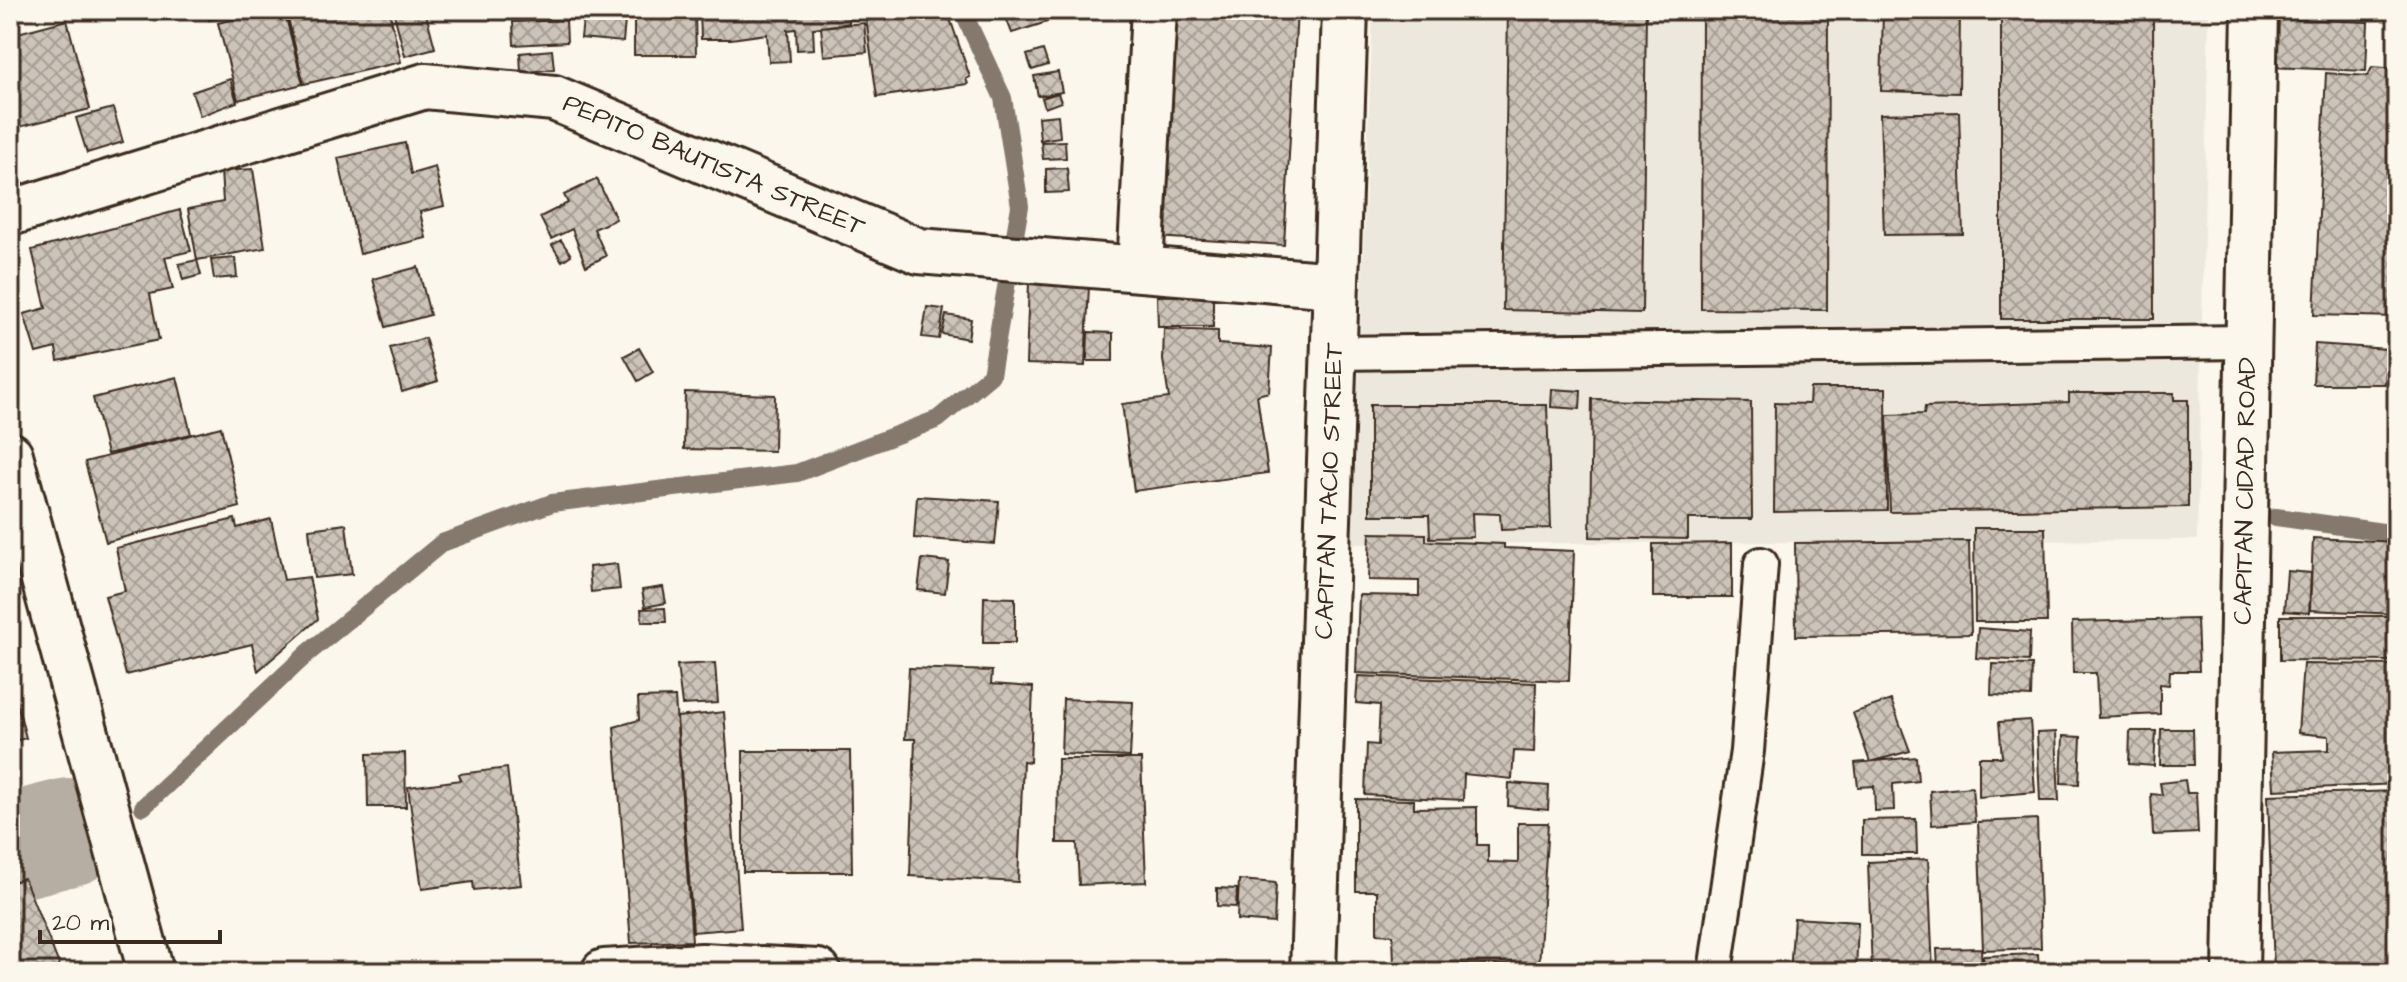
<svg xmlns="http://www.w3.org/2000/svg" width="2407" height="982" viewBox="0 0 2407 982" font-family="'Architects Daughter',sans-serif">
<defs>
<pattern id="building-cross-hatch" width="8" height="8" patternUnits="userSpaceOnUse" patternTransform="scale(2)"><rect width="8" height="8" fill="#ccc4b9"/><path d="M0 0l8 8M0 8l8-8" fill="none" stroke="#a79f96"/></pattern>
</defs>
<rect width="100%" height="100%" fill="#fbf7ec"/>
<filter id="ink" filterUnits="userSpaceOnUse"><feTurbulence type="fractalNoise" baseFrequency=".0125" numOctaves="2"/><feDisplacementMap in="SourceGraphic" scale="16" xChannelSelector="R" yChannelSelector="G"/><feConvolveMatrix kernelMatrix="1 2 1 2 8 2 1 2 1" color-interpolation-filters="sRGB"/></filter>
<g filter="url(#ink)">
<!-- built -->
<path fill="#ede8dd" d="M 1373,10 L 2209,10 L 2197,540 L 1352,544 Z"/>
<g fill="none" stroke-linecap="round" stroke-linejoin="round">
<!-- stream -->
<path stroke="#85796d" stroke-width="18" d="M 2276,517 L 2397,534
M 143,807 L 308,653 L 442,543 L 552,503 L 797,473 L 938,419 L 991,375 L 1020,206 L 1003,98 L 962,10"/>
<!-- river -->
<path stroke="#b6aea2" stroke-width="108" d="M 10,847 L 69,832"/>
</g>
<!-- building -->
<path fill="url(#building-cross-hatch)" stroke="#3b2a1e" stroke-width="2" d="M 206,10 L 252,10 L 209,20 Z
M 270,10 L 284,10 L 303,84 L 238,100 L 218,23 Z
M 286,10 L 389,10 L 401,62 L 304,84 Z
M 393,10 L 425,10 L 435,48 L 405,56 Z
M 584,10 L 626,10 L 623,42 L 581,38 Z
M 634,10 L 695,10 L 696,55 L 634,55 Z
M 700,10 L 848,10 L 849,23 L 813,28 L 814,49 L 797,50 L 796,29 L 788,30 L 790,61 L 769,62 L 767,34 L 731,39 L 701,39 Z
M 850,10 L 947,10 L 970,77 L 966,79 L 968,84 L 877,97 L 866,18 L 851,19 Z
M 1003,10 L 1043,10 L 1047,22 L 1012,33 Z
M 1168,10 L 1297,10 L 1284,245 L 1155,237 Z
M 1508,10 L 1646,10 L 1642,313 L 1503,310 Z
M 1702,10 L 1828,10 L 1827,310 L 1701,309 Z
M 1883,10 L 1960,10 L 1959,93 L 1881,91 Z
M 2001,10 L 2153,10 L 2154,319 L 2001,319 Z
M 2305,10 L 2347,10 L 2347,15 L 2305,12 Z
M 2271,18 L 2368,22 L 2366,71 L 2270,67 Z
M 67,20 L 90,109 L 15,128 L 10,110 L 10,35 Z
M 566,20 L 567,42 L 514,45 L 513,22 Z
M 864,23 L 867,52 L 824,56 L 821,27 Z
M 552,50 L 554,69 L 521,73 L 520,53 Z
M 1043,50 L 1048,65 L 1032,70 L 1027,55 Z
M 2372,67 L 2397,69 L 2397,317 L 2314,315 L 2326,73 L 2368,76 Z
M 1058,72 L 1062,92 L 1038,96 L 1034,76 Z
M 230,79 L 237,102 L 200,116 L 192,92 Z
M 1058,93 L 1061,102 L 1045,108 L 1042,98 Z
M 113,108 L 123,142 L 87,153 L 76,118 Z
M 1959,112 L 1963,234 L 1884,235 L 1880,114 Z
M 1058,115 L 1060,137 L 1040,140 L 1038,117 Z
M 1065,141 L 1066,158 L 1043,159 L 1041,142 Z
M 405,143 L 411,174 L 435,167 L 444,206 L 420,212 L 426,238 L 360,254 L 338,158 Z
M 1067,168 L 1069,192 L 1046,193 L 1046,169 Z
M 253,169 L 265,248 L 197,260 L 188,209 L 223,202 L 221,171 Z
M 597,179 L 616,219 L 594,229 L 606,256 L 586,266 L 572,229 L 551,239 L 540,217 L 568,203 L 564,195 Z
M 180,210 L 191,251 L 165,257 L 173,289 L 150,294 L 159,340 L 58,361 L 56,348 L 36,353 L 24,314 L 46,308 L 32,250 Z
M 561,240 L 571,255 L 562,261 L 552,245 Z
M 235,258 L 237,277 L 214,279 L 211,260 Z
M 197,260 L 201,275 L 183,280 L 179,264 Z
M 418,267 L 430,315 L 386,327 L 373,279 Z
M 1029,282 L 1089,286 L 1085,366 L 1026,364 Z
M 1213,295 L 1213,327 L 1158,327 L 1157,296 Z
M 927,307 L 944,309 L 939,339 L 922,337 Z
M 946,315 L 971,319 L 968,339 L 942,334 Z
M 1164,329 L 1218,331 L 1218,344 L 1272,348 L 1269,392 L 1257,395 L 1268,473 L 1134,491 L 1122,404 L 1169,398 L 1163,360 Z
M 1088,332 L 1113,333 L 1113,361 L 1087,361 Z
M 425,338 L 438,381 L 402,392 L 390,348 Z
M 2315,344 L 2388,349 L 2385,384 L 2313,384 Z
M 639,348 L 653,372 L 638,381 L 624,356 Z
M 177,377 L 191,434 L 107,454 L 93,398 Z
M 1810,388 L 1886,388 L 1887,510 L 1774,512 L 1775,403 L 1809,404 Z
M 1552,389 L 1581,391 L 1580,409 L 1551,407 Z
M 685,392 L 775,395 L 774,451 L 684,449 Z
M 2069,393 L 2174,393 L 2174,400 L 2188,400 L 2188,507 L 1890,512 L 1887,415 L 1924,414 L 1925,407 L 2069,402 Z
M 1592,399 L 1751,402 L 1752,519 L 1688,519 L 1688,539 L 1590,537 Z
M 1370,405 L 1547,405 L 1551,528 L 1501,530 L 1500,514 L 1472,513 L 1473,537 L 1430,538 L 1429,515 L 1370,515 Z
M 221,427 L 240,507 L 106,542 L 85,462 Z
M 917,496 L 999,501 L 995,544 L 914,538 Z
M 235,519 L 237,528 L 271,519 L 284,580 L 309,577 L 318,619 L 258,671 L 252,644 L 126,675 L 105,596 L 125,591 L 116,548 Z
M 346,524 L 352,574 L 314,578 L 309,529 Z
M 1974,528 L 2045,528 L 2047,622 L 1975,622 Z
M 1370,533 L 1426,534 L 1426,541 L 1504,544 L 1504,548 L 1574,551 L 1569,681 L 1356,673 L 1359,595 L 1419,596 L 1419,581 L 1368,580 Z
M 2313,538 L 2397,542 L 2397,614 L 2310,610 Z
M 1969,541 L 1971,634 L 1796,636 L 1795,543 Z
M 1732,543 L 1732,597 L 1653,597 L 1653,544 Z
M 922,559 L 949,562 L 945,593 L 918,590 Z
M 617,564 L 620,589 L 591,592 L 589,567 Z
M 2287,571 L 2311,573 L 2309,613 L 2284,611 Z
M 663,587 L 666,603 L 645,607 L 642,590 Z
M 984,597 L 1015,598 L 1015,643 L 983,643 Z
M 665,608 L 666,622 L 642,622 L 641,609 Z
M 2280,616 L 2397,616 L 2397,661 L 2280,660 Z
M 2197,619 L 2199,671 L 2170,671 L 2169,685 L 2160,684 L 2160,714 L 2098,717 L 2096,673 L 2073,673 L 2072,622 Z
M 1978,628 L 2030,632 L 2029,661 L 1976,658 Z
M 715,663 L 718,703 L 682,705 L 677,665 Z
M 1992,664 L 2032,665 L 2031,697 L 1991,695 Z
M 2303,664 L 2397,665 L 2397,784 L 2274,790 L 2272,752 L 2329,750 L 2329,736 L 2298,733 Z
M 909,668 L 992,671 L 991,684 L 1033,687 L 1030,762 L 1023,761 L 1018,882 L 910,876 L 915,739 L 905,739 Z
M 10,676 L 26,738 L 10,742 Z
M 1358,676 L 1536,683 L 1534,752 L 1514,751 L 1512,779 L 1464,774 L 1463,800 L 1365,795 L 1367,744 L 1378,745 L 1380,705 L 1356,703 Z
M 675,697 L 692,941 L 631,943 L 614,727 L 639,720 L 638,698 Z
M 1063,699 L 1133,702 L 1130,757 L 1061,754 Z
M 1891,700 L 1910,751 L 1870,762 L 1853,713 Z
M 724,712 L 741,928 L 693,932 L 677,717 Z
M 2030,720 L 2035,792 L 1979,797 L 1979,757 L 2002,757 L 1999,722 Z
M 2161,729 L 2193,729 L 2194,765 L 2160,765 Z
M 2130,731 L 2156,731 L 2154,766 L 2129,764 Z
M 2056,732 L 2059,801 L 2040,801 L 2037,733 Z
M 2063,736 L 2081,737 L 2079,784 L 2061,783 Z
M 743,751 L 850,751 L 852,872 L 743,872 Z
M 405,753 L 406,807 L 368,807 L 367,754 Z
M 1916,757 L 1918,781 L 1893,784 L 1894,810 L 1875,811 L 1874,786 L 1858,787 L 1855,763 Z
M 1058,759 L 1141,759 L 1146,882 L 1079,885 L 1077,843 L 1057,843 Z
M 507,768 L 521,885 L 474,890 L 473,882 L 422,889 L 408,787 L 461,780 L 459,774 Z
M 2185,780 L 2187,793 L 2196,793 L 2198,833 L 2153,835 L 2151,794 L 2162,795 L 2160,783 Z
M 1509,783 L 1549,786 L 1548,810 L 1508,806 Z
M 1972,787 L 1975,822 L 1932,825 L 1930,791 Z
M 2397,791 L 2397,972 L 2274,972 L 2268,795 Z
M 1356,799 L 1414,800 L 1414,808 L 1477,807 L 1477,845 L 1488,845 L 1488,862 L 1518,863 L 1518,823 L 1548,823 L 1539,965 L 1394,963 L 1393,935 L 1377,934 L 1377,891 L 1356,891 Z
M 1916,819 L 1917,854 L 1862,854 L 1862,820 Z
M 2037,819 L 2041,948 L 1983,950 L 1978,822 Z
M 1928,859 L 1933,972 L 1872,972 L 1868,862 Z
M 24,878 L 62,972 L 10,972 L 10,883 Z
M 1239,880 L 1276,883 L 1274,923 L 1237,920 Z
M 1217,888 L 1237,889 L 1236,907 L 1217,906 Z
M 1794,918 L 1858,922 L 1856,972 L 1790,972 Z
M 1981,948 L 1982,972 L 1938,972 L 1937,949 Z
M 2038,954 L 2039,972 L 1984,972 L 1983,956 Z"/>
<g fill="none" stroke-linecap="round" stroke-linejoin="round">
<defs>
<path id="lane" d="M 1334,353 L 2248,342
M 1715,972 L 1747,751 L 1761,564"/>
<path id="street" d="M 10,213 L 425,86 L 554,98 L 919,251 L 1336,285
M 1140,268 L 1154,10
M 604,972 L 702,966 L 818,972
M 1313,972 L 1345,10
M 2236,972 L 2255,10"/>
<path id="secondary" d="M 10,455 L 151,972"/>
</defs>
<!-- lane casing -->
<use href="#lane" stroke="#3b2a1e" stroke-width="38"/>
<!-- street casing -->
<use href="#street" stroke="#3b2a1e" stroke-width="50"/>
<!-- secondary casing -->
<use href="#secondary" stroke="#3b2a1e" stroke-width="50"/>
<!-- lane -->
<use href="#lane" stroke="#fbf7ec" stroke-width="32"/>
<!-- street -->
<use href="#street" stroke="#fbf7ec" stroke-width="44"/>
<!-- secondary -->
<use href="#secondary" stroke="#fbf7ec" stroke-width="44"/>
</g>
</g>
<g text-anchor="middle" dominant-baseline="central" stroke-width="7" stroke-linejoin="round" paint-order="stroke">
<!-- street labels -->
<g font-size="26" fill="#3b2a1e" stroke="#fbf7ec">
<text transform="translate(714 165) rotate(23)">PEPITO BAUTISTA STREET</text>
<text transform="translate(1329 491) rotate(-88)">CAPITAN TACIO STREET</text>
<text transform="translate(2245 491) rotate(-89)">CAPITAN CIDAD ROAD</text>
</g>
</g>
<!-- margin -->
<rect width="2407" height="982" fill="none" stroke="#fbf7ec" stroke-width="40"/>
<rect x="20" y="20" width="2367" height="942" fill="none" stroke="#3b2a1e" stroke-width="3" filter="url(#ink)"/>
<!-- scale -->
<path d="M40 930v12h180v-12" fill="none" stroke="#3b2a1e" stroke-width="4"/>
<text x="52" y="930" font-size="24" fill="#3b2a1e" stroke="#fbf7ec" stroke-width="6" paint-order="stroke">20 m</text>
</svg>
